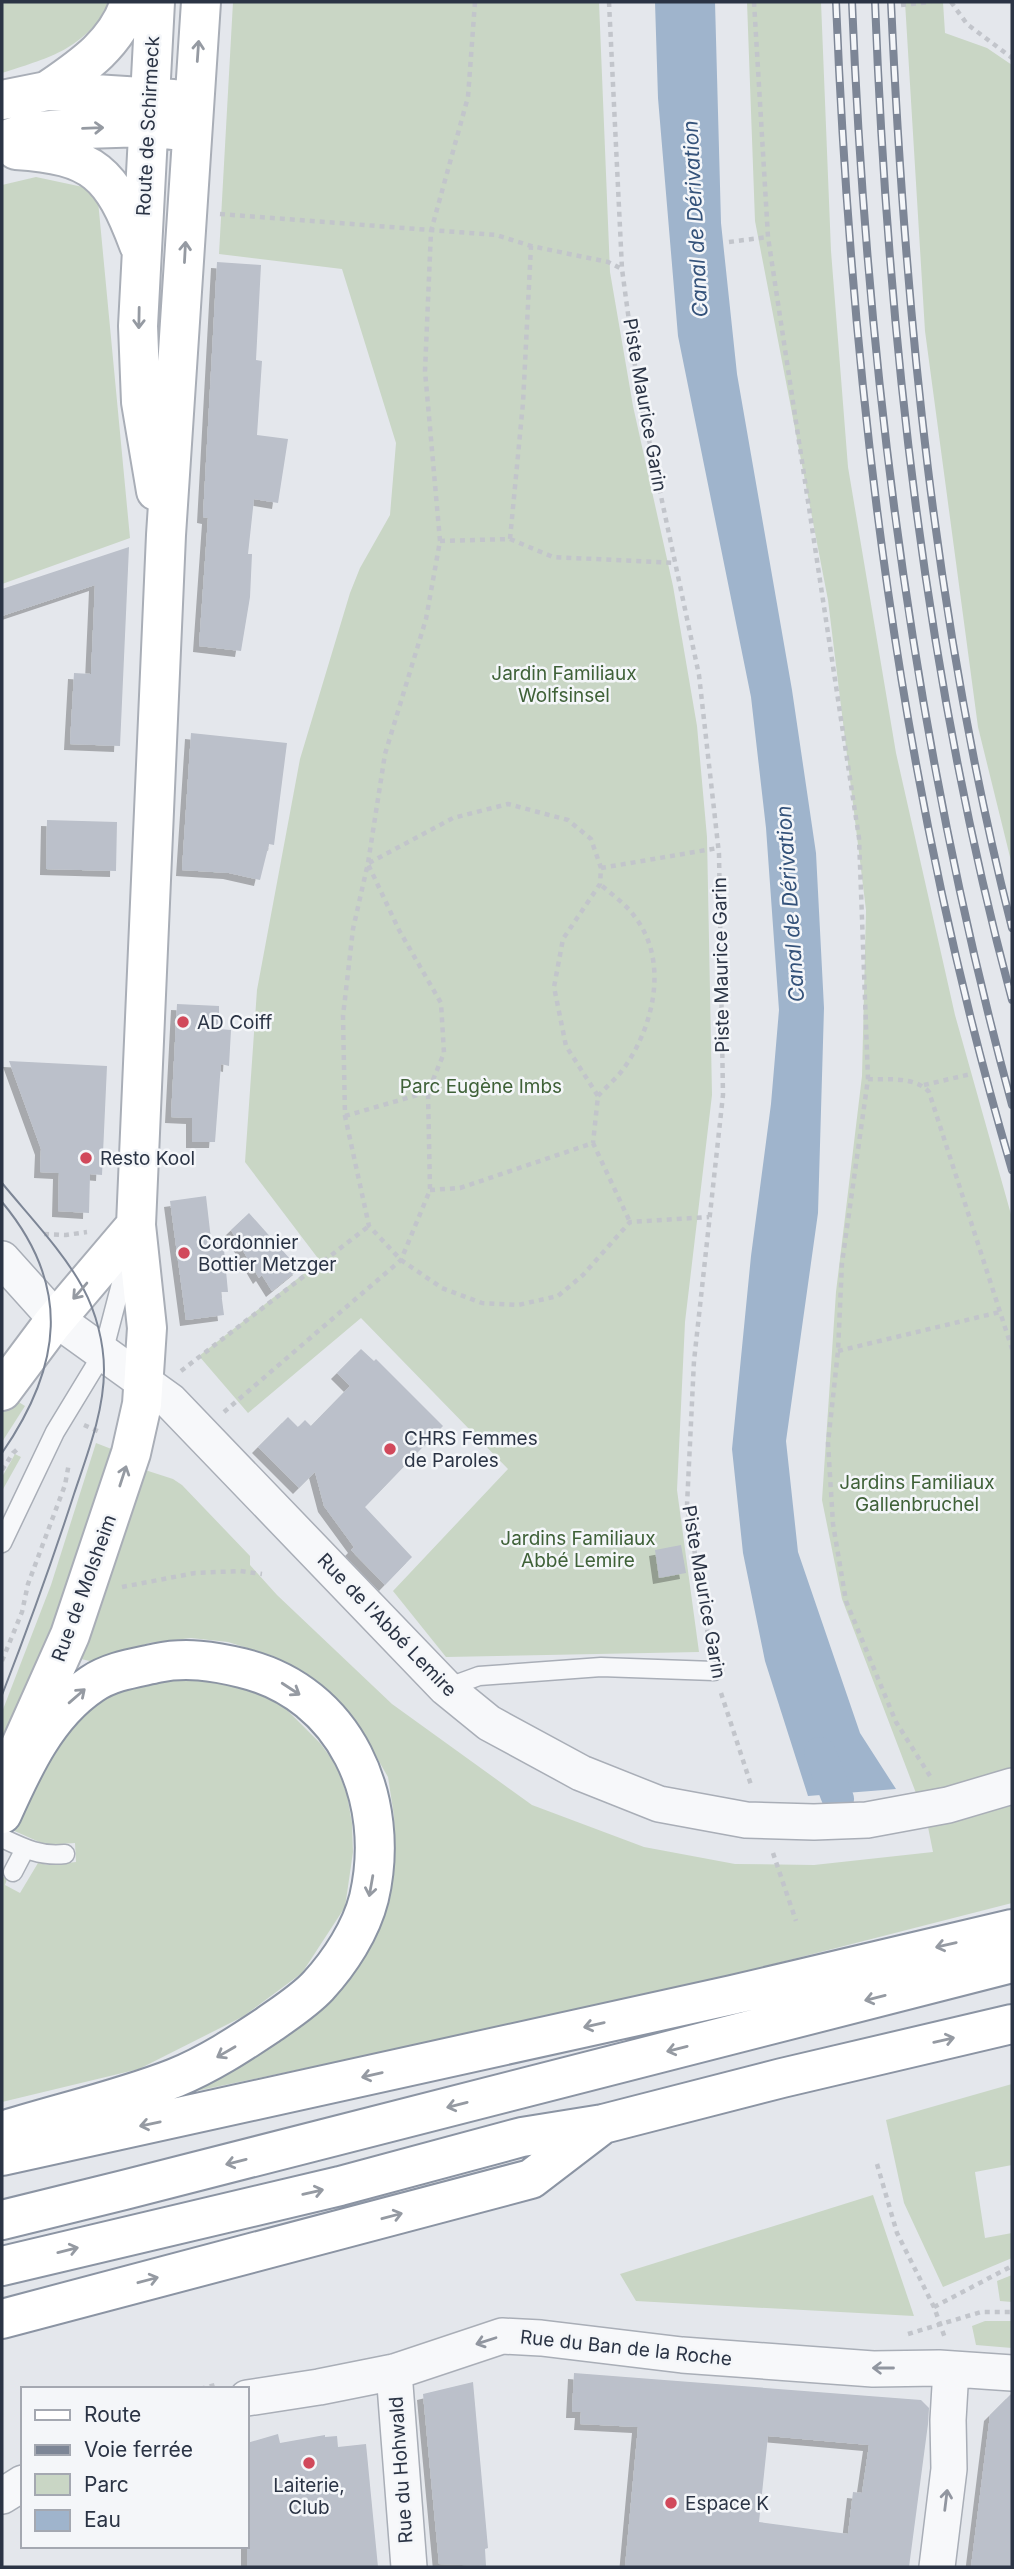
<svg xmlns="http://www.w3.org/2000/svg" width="1014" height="2569" viewBox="0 0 1014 2569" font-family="Inter,sans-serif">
<defs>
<filter id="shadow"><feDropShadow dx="-6" dy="6" stdDeviation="0" flood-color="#0004"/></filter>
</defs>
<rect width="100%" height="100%" fill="#e4e7ec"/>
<!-- green -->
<path fill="#c9d6c5" d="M 2,2 L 113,2 C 80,50 55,56 2,73 Z
M 233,2 L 599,2 L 610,272 L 633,406 L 673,586 L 697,726 L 707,837 L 712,1095 L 685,1322 L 677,1490 L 699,1652 L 446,1657 L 393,1591 L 508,1469 L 361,1318 L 248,1413 L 199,1356 L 320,1261 L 245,1162 L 257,990 L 300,759 L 350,593 L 360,568 L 390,515 L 396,443 L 342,269 L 219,254 Z
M 747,2 L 821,2 L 831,251 L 848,467 L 896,753 L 955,1015 L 1012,1218 L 1012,1903 L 652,1995 L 187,2093 L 310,2017 L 390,1884 L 395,1847 L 394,1816 L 388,1777 L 355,1720 L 306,1673 L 273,1656 L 228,1642 L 191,1638 L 149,1643 L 94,1662 L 81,1659 L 142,1469 L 173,1479 L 182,1485 L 250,1556 L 250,1565 L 277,1595 L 392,1704 L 532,1805 L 644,1847 L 735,1864 L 814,1865 L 933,1852 L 927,1822 L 842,1599 L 822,1500 L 836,1292 L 862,1076 L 866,910 L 828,600 L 755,221 Z
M 905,2 L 943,2 L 945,33 L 987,48 L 1012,65 L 1012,865 L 978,727 L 925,331 Z
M 36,177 L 97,190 L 130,538 L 2,584 L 2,185 Z
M 17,1401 L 25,1406 L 2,1442 L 2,1409 Z
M 96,1443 L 114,1450 L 77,1566 L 2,1761 L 2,1712 L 51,1585 Z
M 15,1454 L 21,1457 L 2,1491 L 2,1477 Z
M 179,1675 L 233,1685 L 254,1692 L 283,1706 L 320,1743 L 336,1765 L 347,1795 L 352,1823 L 353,1852 L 345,1907 L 302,1973 L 244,2016 L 139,2069 L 2,2102 L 2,1876 L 7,1879 L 5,1885 L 20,1893 L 38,1863 L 48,1865 L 76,1862 L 75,1843 L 46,1845 L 10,1829 L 41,1752 L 104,1697 Z
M 1012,2084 L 1012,2165 L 975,2172 L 985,2238 L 1012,2233 L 1012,2258 L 943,2287 L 904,2203 L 886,2120 Z
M 873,2195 L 914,2316 L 636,2301 L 620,2274 Z
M 1012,2275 L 1012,2302 L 1000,2301 L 997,2281 Z
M 985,2321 L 1012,2321 L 1012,2348 L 976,2345 L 972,2326 Z"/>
<!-- water -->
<path fill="#9fb4cc" d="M 655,2 L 715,2 L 721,223 L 737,374 L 792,690 L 816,853 L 824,1008 L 818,1213 L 786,1441 L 798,1552 L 860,1733 L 896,1789 L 808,1796 L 765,1661 L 743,1553 L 732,1449 L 751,1256 L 771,1104 L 779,1010 L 766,828 L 751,697 L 678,336 L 658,98 Z"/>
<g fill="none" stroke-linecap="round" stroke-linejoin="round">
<!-- canal -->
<path stroke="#9fb4cc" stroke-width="32" d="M 820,1753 L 838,1799"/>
</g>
<!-- building -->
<path fill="#bbc0ca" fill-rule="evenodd" filter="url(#shadow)" d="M 217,262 L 261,265 L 256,360 L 262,361 L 257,435 L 288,439 L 278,503 L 254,499 L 248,554 L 252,554 L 250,597 L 241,651 L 199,646 L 208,518 L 203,517 Z
M 129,547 L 120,746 L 70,744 L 74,673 L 91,674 L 95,585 L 2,616 L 2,589 Z
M 191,733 L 287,743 L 274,845 L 269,844 L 260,880 L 229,873 L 182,870 Z
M 47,820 L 117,822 L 116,871 L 46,869 Z
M 177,1004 L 219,1006 L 219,1029 L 231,1030 L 229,1066 L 221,1064 L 215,1142 L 192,1142 L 192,1118 L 171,1117 Z
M 9,1061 L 107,1066 L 102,1175 L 90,1174 L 89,1213 L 58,1211 L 59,1173 L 40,1172 L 41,1149 Z
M 206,1196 L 212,1248 L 223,1239 L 228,1292 L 221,1292 L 224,1315 L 186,1320 L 170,1201 Z
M 249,1213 L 299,1269 L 272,1291 L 262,1275 L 259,1278 L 231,1230 Z
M 361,1349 L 374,1361 L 376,1359 L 443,1426 L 365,1507 L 412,1557 L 385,1585 L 351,1550 L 354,1547 L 324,1506 L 315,1472 L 299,1488 L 258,1447 L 288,1417 L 298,1427 L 305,1420 L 311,1426 L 350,1386 L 337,1373 Z
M 681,1545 L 686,1573 L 659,1578 L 655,1550 Z
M 574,2373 L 921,2400 L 929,2408 L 928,2424 L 909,2567 L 625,2567 L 638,2427 L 580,2424 L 581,2412 L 572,2412 ZM 768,2436 L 869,2445 L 862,2493 L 853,2492 L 848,2534 L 759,2522 Z
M 473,2382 L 488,2548 L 485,2549 L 486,2566 L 439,2564 L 423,2394 Z
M 1012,2393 L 1012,2567 L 971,2567 L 990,2415 Z
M 278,2434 L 280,2443 L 325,2435 L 325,2437 L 337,2436 L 338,2447 L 366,2444 L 378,2567 L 247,2567 L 247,2443 Z"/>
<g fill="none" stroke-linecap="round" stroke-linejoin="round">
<defs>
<path id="service" d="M 2,1543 L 55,1432 L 103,1353 L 128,1257
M 446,1688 L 479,1676 L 601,1667 L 714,1671
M 2,1838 C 23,1848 41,1857 65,1854
M 13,1872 L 25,1849"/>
<path id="minor" d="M 2,1259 L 56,1319 L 170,1401 L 446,1688 L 489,1723 L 581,1773 L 659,1804 L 746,1820 L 814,1822 L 867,1820 L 948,1805 L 1012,1786
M 394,2372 L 409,2567
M 247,2398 L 319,2387 L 394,2372 L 502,2336 L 541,2338 L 682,2355 L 873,2369 L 939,2368 L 1012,2373
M 2,2496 L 23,2483
M 937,2567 L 949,2469 L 948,2420 L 951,2369"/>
<path id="secondary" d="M 155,2 L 138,326 L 141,402 L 156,491
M 47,91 C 82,67 117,44 130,2
M 2,100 L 47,91 L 173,99
M 2,141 L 28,132 L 52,130 L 147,127 L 172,130
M 16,150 C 94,155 112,173 139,245
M 2,1391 L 52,1324 L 136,1225
M 16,1756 L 70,1635 L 131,1453 L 142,1404 L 147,1328 L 136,1225 L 166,535 L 201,2"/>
<path id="trunk" d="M 2,1814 C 23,1767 47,1714 92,1684 C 111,1671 135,1668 157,1663 C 186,1657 213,1661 242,1668 C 346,1693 392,1799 369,1898 C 361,1930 340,1962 318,1986 C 304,2001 285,2013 268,2025 C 238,2045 209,2064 175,2078 C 119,2100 59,2113 2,2131
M 2,2156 L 732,1995 L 1012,1929
M 2,2220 L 124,2190 L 1012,1963
M 2,2266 L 340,2186 L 522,2137 L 603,2124 L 782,2078 L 1012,2024
M 2,2319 L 531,2179 L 599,2127"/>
</defs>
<!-- service casing -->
<use href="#service" stroke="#a9aeb7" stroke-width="21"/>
<!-- minor casing -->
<use href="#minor" stroke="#a9aeb7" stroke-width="38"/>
<!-- secondary casing -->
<use href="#secondary" stroke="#a9aeb7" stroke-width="42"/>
<!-- trunk casing -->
<use href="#trunk" stroke="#8b94a3" stroke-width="42"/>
<!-- path -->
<path stroke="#c2c5cb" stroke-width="4.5" stroke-dasharray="5 5" stroke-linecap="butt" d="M 475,2 L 468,97 L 431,231 L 425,371 L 440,541 L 426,619 L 385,754 L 368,863 L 353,929 L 343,1016 L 345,1116 L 369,1226 L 401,1260 L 442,1288 L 482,1303 L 518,1305 L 558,1296 L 583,1275 L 630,1222 L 709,1217
M 609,2 L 622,269 L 638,388 L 699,675 L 719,854 L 723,1095 L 694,1361 L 687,1505 L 710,1647
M 754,2 L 768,237 L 859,838 L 868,1079 L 842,1263 L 838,1351 L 828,1443 L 833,1524 L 846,1601 L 896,1722 L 930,1776
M 951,2 L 967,24 L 1012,58
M 901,5 L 931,2
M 220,214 L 496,235 L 531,246 L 608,262 L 622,269
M 729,242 L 768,237
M 510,539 L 523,403 L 531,246
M 440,541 L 510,539 L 553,557 L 676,563
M 369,863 L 453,818 L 508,804 L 568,820 L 591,839 L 601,868 L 600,884 L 563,939 L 554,987 L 566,1046 L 598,1096 L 593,1143
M 601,868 L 718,848
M 868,1079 C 888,1080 915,1076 929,1092 L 1012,1349
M 924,1085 L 971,1074
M 598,1096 C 606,1087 617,1078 624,1068 C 654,1026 669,961 635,917 C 626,904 611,894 600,884
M 345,1116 L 428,1092
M 430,1190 L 460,1188 L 593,1143 L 630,1222
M 44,1234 L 66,1235 L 87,1232
M 838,1351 L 1000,1312
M 181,1371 L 369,1226
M 224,1412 L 401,1260 L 430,1190 L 428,1092 L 444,1053 L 441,1003 L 399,930 L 368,864
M 84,1425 L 102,1433
M 2,1470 L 13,1453 L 20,1447
M 122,1587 L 195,1573 L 240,1571 L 262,1574
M 2,1661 L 22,1612 L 28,1584 L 65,1485 L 69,1463
M 721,1693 L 752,1788
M 773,1853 L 796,1921
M 877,2164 L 897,2233 L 934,2307 L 945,2338
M 934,2307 L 1012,2266
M 908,2334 L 981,2312 L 1012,2312
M 200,2389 L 219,2384"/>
<!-- service -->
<use href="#service" stroke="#f7f8fa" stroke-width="18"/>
<!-- minor -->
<use href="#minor" stroke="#f7f8fa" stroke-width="35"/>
<!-- secondary -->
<use href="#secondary" stroke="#fff" stroke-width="38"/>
<!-- trunk -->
<use href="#trunk" stroke="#fff" stroke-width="38"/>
<!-- tram -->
<path stroke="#7d8696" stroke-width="2" d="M 2,1183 C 29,1216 63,1251 83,1288 C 96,1312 104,1343 104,1370 C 104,1412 87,1455 74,1494 C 52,1562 28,1628 2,1695
M 2,1202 C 72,1286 62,1366 2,1453"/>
<defs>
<path id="rail" d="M 836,2 C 852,396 900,790 1012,1170
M 852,2 C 867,374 914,745 1012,1105
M 875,2 C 888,338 925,675 1012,1000
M 891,2 C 905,313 935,625 1012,928"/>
</defs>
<!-- rail casing -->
<use href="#rail" stroke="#7d8696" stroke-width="8"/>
<!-- rail -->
<use href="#rail" stroke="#f4f6f9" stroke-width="5" stroke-dasharray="16" stroke-linecap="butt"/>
</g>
<!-- one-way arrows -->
<defs><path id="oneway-shaft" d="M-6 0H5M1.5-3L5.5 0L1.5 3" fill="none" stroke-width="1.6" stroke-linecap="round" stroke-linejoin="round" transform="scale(1.75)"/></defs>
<g stroke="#959aa2">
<use href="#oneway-shaft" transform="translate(198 51) rotate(-86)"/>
<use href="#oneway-shaft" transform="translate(93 128) rotate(-2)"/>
<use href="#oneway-shaft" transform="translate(185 252) rotate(-87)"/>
<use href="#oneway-shaft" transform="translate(139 318) rotate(91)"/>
<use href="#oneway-shaft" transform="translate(80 1291) rotate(131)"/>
<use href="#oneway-shaft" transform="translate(123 1476) rotate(-72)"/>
<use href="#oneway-shaft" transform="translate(291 1689) rotate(33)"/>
<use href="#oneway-shaft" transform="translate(77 1696) rotate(-41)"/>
<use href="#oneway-shaft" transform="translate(371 1886) rotate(100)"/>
<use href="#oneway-shaft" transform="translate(946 1945) rotate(167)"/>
<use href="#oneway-shaft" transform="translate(875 1998) rotate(166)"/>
<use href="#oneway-shaft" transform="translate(594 2025) rotate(167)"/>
<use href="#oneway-shaft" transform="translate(944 2040) rotate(-13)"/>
<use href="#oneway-shaft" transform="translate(677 2049) rotate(166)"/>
<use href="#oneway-shaft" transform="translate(226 2052) rotate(150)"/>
<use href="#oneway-shaft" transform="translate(372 2075) rotate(167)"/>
<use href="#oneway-shaft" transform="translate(457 2105) rotate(166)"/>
<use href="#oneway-shaft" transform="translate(150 2124) rotate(168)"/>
<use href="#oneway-shaft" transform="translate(236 2162) rotate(166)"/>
<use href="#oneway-shaft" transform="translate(313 2192) rotate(-13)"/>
<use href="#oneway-shaft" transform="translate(392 2216) rotate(-15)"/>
<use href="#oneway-shaft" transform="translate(68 2250) rotate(-14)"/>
<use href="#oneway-shaft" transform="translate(148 2280) rotate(-15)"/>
</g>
<g stroke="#9196a0">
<use href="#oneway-shaft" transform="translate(486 2341) rotate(162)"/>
<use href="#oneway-shaft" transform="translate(883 2368) rotate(180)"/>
<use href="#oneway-shaft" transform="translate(946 2500) rotate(-83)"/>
</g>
<!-- markers -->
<g fill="#d1495b" stroke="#f4f6f9" stroke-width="2.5">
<circle cx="183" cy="1022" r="7"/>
<circle cx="86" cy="1158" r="7"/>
<circle cx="184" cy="1253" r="7"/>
<circle cx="390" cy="1449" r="7"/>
<circle cx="309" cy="2463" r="7"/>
<circle cx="671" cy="2503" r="7"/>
</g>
<g text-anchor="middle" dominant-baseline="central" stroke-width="5" stroke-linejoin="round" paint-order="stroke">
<!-- street labels -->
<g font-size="19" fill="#2b3445" stroke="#f4f6f9">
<text transform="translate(148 126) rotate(-87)">Route de Schirmeck</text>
<text transform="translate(645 405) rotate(80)">Piste Maurice Garin</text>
<text transform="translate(721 965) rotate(-91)">Piste Maurice Garin</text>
<text transform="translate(84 1588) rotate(-70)">Rue de Molsheim</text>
<text transform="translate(704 1592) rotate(80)">Piste Maurice Garin</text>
<text transform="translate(387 1625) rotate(46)">Rue de l'Abbé Lemire</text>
<text transform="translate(626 2348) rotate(6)">Rue du Ban de la Roche</text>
<text transform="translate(401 2470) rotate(-94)">Rue du Hohwald</text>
</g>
<!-- park labels -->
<g font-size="19" fill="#3f6138" stroke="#f4f6f9">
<text x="564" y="673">Jardin Familiaux<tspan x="564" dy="22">Wolfsinsel</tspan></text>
<text x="481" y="1086">Parc Eugène Imbs</text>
<text x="917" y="1482">Jardins Familiaux<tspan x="917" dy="22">Gallenbruchel</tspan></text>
<text x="578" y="1538">Jardins Familiaux<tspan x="578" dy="22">Abbé Lemire</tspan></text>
</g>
<!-- poi labels -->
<g font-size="19" fill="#2b3445" stroke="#f4f6f9" text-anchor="start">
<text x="197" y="1022">AD Coiff</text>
<text x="100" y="1158">Resto Kool</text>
<text x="198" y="1242">Cordonnier<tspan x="198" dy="22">Bottier Metzger</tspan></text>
<text x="404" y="1438">CHRS Femmes<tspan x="404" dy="22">de Paroles</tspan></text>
<text x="309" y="2485" text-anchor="middle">Laiterie,<tspan x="309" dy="22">Club</tspan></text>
<text x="685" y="2503">Espace K</text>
</g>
<!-- water labels -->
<g font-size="21" font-style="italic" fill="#34527a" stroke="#f4f6f9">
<text transform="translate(695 219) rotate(-93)">Canal de Dérivation</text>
<text transform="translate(790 904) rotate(-94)">Canal de Dérivation</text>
</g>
</g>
<!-- border -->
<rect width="1014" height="2569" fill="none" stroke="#2b3445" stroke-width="7"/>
<!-- legend -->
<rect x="21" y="2387" width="228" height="161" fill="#f4f6f9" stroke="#a4a8b1" stroke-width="2"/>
<rect x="35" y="2410" width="35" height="10" fill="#ffffff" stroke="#a4a8b1" stroke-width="2"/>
<text x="84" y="2422" font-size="21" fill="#2b3445">Route</text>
<rect x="35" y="2445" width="35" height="10" fill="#7d8696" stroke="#a4a8b1" stroke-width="2"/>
<text x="84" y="2457" font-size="21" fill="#2b3445">Voie ferrée</text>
<rect x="35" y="2474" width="35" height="21" fill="#c9d6c5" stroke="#a4a8b1" stroke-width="2"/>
<text x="84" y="2492" font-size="21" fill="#2b3445">Parc</text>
<rect x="35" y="2510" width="35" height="21" fill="#9fb4cc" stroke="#a4a8b1" stroke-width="2"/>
<text x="84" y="2527" font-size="21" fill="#2b3445">Eau</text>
</svg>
